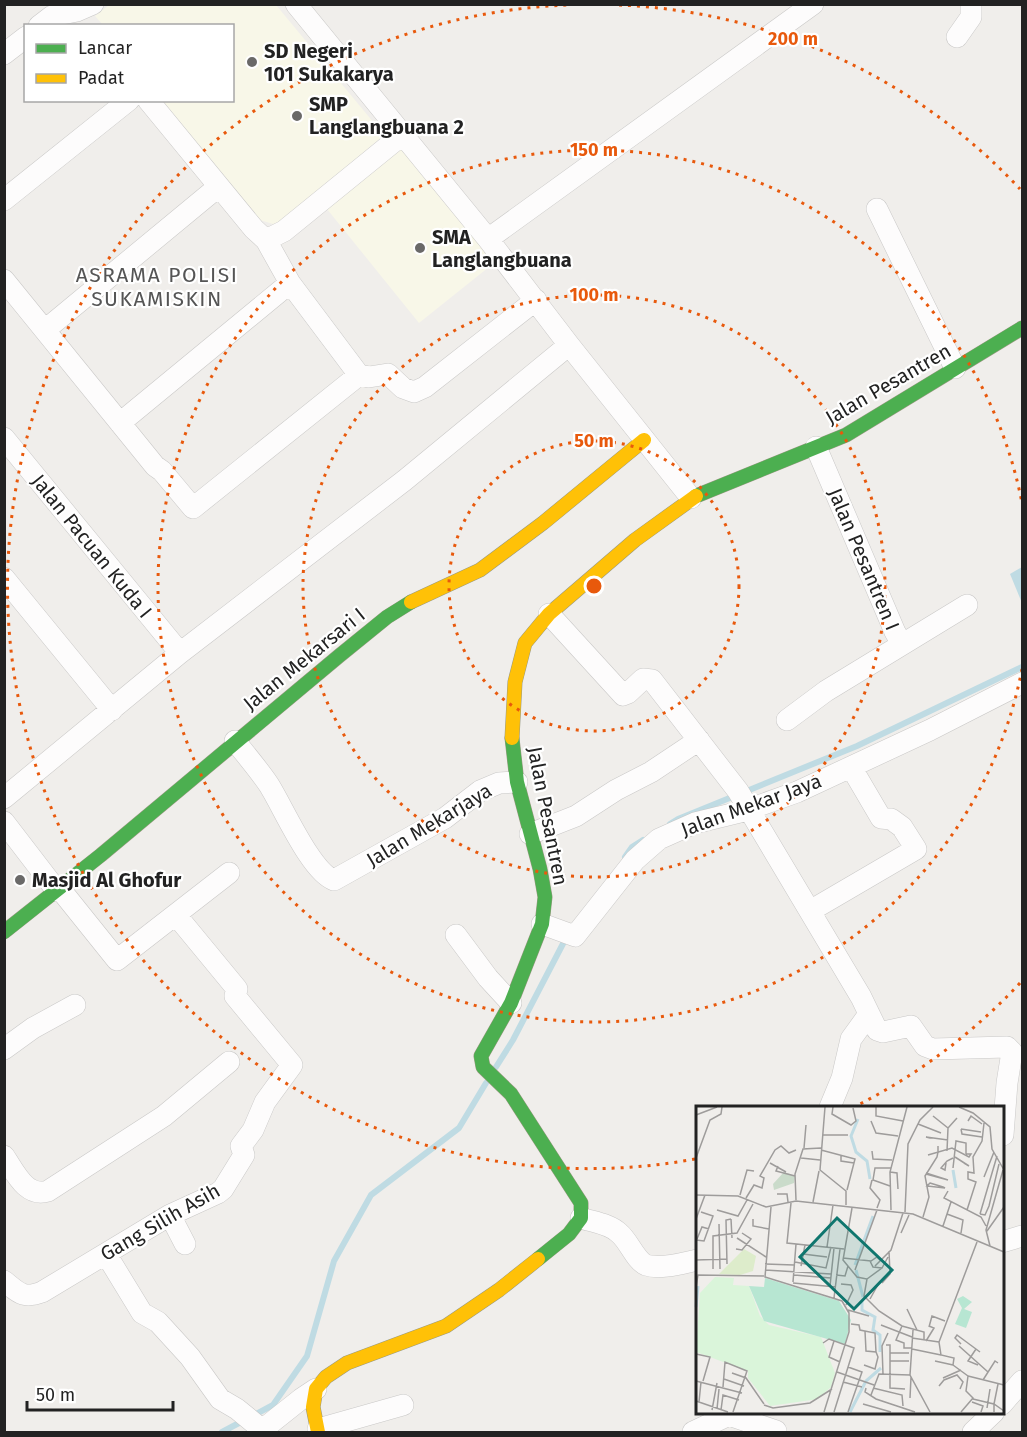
<svg xmlns="http://www.w3.org/2000/svg" width="1027" height="1437" viewBox="0 0 1027 1437" font-family="'Fira Sans',sans-serif">
<rect width="100%" height="100%" fill="#f0eeeb"/>
<!-- education -->
<path fill="#f8f7e8" d="M 109,5 L 276,5 L 384,135 L 282,221 L 273,224 L 260,220 L 163,101 L 232,100 L 232,26 L 103,25 L 95,16 Z
M 402,148 L 494,263 L 419,323 L 327,209 Z"/>
<!-- water -->
<path fill="#bfdbe3" d="M 1022,567 L 1022,603 L 1010,574 Z"/>
<g fill="none" stroke-linecap="round" stroke-linejoin="round">
<!-- stream -->
<path stroke="#bfdbe3" stroke-width="6" d="M 670,824 L 678,819 L 857,746 L 1022,667
M 625,857 L 632,847 L 643,840
M 496,1067 L 513,1040 L 567,936
M 222,1432 L 273,1405 L 307,1356 L 334,1261 L 371,1195 L 459,1128 L 486,1083"/>
<defs>
<path id="street" d="M 296,4 L 488,239 L 569,345 L 691,498
M 39,26 L 52,16 L 77,11 L 93,4
M 957,37 L 971,17 L 971,4
M 4,54 L 26,37
M 148,100 L 254,229 L 266,240 L 290,283 L 359,375 L 369,377 L 388,374 L 403,388 L 414,392 L 425,387 L 536,300
M 4,200 L 129,100
M 877,209 L 955,368
M 488,239 L 813,4
M 266,240 L 284,231 L 402,135
M 4,280 L 155,466 L 162,471 L 193,508 L 359,375
M 45,330 L 218,187
M 120,423 L 290,283
M 4,438 L 180,653
M 816,447 L 895,632 L 902,644
M 4,578 L 112,710
M 549,614 L 623,695 L 628,693 L 643,679 L 652,680 L 738,791 L 861,997 L 877,1030 L 883,1032 L 911,1026 L 925,1046 L 933,1049 L 1007,1047 L 1012,1052 L 1007,1083 L 1003,1135
M 787,720 L 826,691 L 967,605
M 235,741 C 246,755 259,770 269,785 C 283,807 311,872 334,880 L 445,818 L 480,791 L 499,783 L 517,782
M 4,798 L 180,653 L 405,480 L 569,345
M 4,822 L 57,891
M 530,834 L 576,816 L 616,790 L 651,772 L 699,740
M 60,889 L 117,960 L 229,873
M 810,911 L 916,849 L 902,827 L 891,819 L 881,818 L 851,767
M 542,924 L 575,936 L 635,860 L 659,839 L 695,823 L 744,811 L 797,792 L 930,730 L 1022,683
M 456,935 L 488,978 L 511,1003
M 4,1049 L 33,1028 L 75,1005
M 830,1107 L 842,1078 L 851,1039 L 869,1014
M 4,1156 C 15,1172 26,1198 48,1191 L 164,1116 L 229,1062
M 170,1215 L 185,1244
M 581,1218 C 593,1222 610,1224 619,1233 C 629,1241 635,1260 646,1265 C 660,1270 683,1263 697,1260
M 1002,1242 L 1022,1236
M 106,1254 L 142,1313 L 158,1322 L 190,1357 L 220,1399 L 237,1409 L 265,1432
M 4,1281 C 19,1293 23,1299 42,1292 L 170,1215 L 218,1193 L 223,1189 L 244,1155 L 241,1146 L 253,1130 L 265,1102 L 292,1065 L 235,996 L 237,989 L 176,915
M 1002,1404 L 1022,1381
M 318,1429 L 403,1405
M 262,1430 L 301,1399 L 316,1389
M 693,1432 L 729,1415 L 776,1431
M 973,1432 L 994,1412"/>
<path id="fast" d="M 696,496 L 846,435 L 1022,328
M 512,738 L 517,782 L 540,869 L 545,897 L 542,924 L 511,1003 L 481,1056 L 483,1067 L 511,1094 L 581,1203 L 581,1218 L 569,1234 L 538,1259
M 4,932 L 101,855 L 339,656 L 387,617 L 411,602"/>
<path id="slow" d="M 411,602 L 480,570 L 543,523 L 644,440
M 512,738 L 515,682 L 525,643 L 549,614 L 635,540 L 696,496
M 318,1432 L 313,1407 L 316,1389 L 326,1377 L 347,1363 L 446,1326 L 499,1290 L 538,1259"/>
</defs>
<!-- street casing -->
<use href="#street" stroke="#c9c8c7" stroke-width="22"/>
<!-- fast casing -->
<use href="#fast" stroke="#999a82" stroke-width="15"/>
<!-- slow casing -->
<use href="#slow" stroke="#999a82" stroke-width="15"/>
<!-- street -->
<use href="#street" stroke="#fdfcfc" stroke-width="21"/>
<!-- fast -->
<use href="#fast" stroke="#4caf50" stroke-width="14"/>
<!-- slow -->
<use href="#slow" stroke="#ffc107" stroke-width="14"/>
</g>
<!-- distance rings -->
<g fill="none" stroke="#e8590c" stroke-width="3" stroke-dasharray="3 6">
<circle cx="594" cy="586" r="145"/>
<circle cx="594" cy="586" r="291"/>
<path d="M1022 669A436 436 0 1 1 1022 503"/>
<path d="M1020 983A582 582 0 0 1 854 1107M695 1159A582 582 0 1 1 569 5M619 5A582 582 0 0 1 1020 189"/>
</g>
<!-- markers -->
<g fill="#6a6968" stroke="#fff" stroke-width="2">
<circle cx="252" cy="62" r="6"/>
<circle cx="297" cy="116" r="6"/>
<circle cx="420" cy="248" r="6"/>
<circle cx="20" cy="880" r="6"/>
</g>
<g text-anchor="middle" dominant-baseline="central" stroke-width="4.5" stroke-linejoin="round" paint-order="stroke">
<!-- poi labels -->
<g font-size="20" font-weight="bold" fill="#222" stroke="#fff" text-anchor="start">
<text x="264" y="51">SD Negeri<tspan x="264" dy="23">101 Sukakarya</tspan></text>
<text x="309" y="104">SMP<tspan x="309" dy="23">Langlangbuana 2</tspan></text>
<text x="432" y="237">SMA<tspan x="432" dy="23">Langlangbuana</tspan></text>
<text x="32" y="880">Masjid Al Ghofur</text>
</g>
<!-- street labels -->
<g font-size="20" fill="#222" stroke="#fff">
<text transform="translate(888 384) rotate(-30)">Jalan Pesantren</text>
<text transform="translate(92 546) rotate(51)">Jalan Pacuan Kuda I</text>
<text transform="translate(864 559) rotate(67)">Jalan Pesantren I</text>
<text transform="translate(304 659) rotate(-39)">Jalan Mekarsari I</text>
<text transform="translate(751 805) rotate(-20)">Jalan Mekar Jaya</text>
<text transform="translate(548 816) rotate(79)">Jalan Pesantren</text>
<text transform="translate(429 825) rotate(-31)">Jalan Mekarjaya</text>
<text transform="translate(160 1222) rotate(-30)">Gang Silih Asih</text>
</g>
<!-- neighbourhood labels -->
<g font-size="21" letter-spacing="1.5" fill="#555" stroke="#fff">
<text x="157" y="275">ASRAMA POLISI<tspan x="157" dy="24">SUKAMISKIN</tspan></text>
</g>
</g>
<!-- overview -->
<g transform="translate(696 1106)">
<rect width="308" height="308" fill="#f0eeeb"/>
<path d="M 48,143 L 60,150 L 57,165 L 44,169 L 23,168 Z" fill="#ddeccb"/>
<path d="M 88,66 L 99,70 L 98,77 L 78,84 L 77,78 Z" fill="#cadbca"/>
<path d="M 19,171 L 38,172 L 37,179 L 53,180 L 64,210 L 73,219 L 125,231 L 139,267 L 135,281 L 122,293 L 74,300 L 52,272 L 52,265 L 0,246 L 4,187 Z" fill="#daf5da"/>
<path d="M 69,172 L 143,195 L 155,214 L 149,238 L 68,215 L 53,180 L 68,181 ZM 267,190 L 276,196 L 268,203 L 276,206 L 270,222 L 259,218 L 266,202 L 261,193 Z" fill="#b7e6d2"/>
<path fill="none" stroke="#bfdbe3" stroke-width="3" d="M 162,13 L 155,30 L 160,46 L 171,55 L 174,73M 257,64 L 260,82M 159,159 L 177,110M 160,164 L 167,191M 166,195 L 166,204 L 179,211 L 177,224 L 184,229 L 184,246M 0,201 L 2,180M 154,306 L 170,275 L 185,262"/>
<path fill="none" stroke="#9e9c9b" stroke-width="1.5" d="M 129,1 L 124,64 L 150,85 L 150,99M 137,1 L 136,8 L 155,19 L 160,15 L 157,2M 180,1 L 180,10 L 207,15M 263,1 L 277,7 L 294,21 L 296,43 L 308,64M 0,9 L 21,1M 237,10 L 252,22M 175,15 L 180,27 L 202,30M 272,15 L 275,10 L 286,18M 222,18 L 245,27M 265,23 L 266,28 L 286,31M 265,23 L 285,26M 127,29 L 152,29M 234,32 L 230,31 L 252,34M 108,42 L 110,19M 125,44 L 159,53 L 151,84M 176,45 L 177,53 L 196,54M 251,45 L 252,22 L 261,12M 145,49 L 145,55 L 158,57M 232,49 L 256,42 L 273,51 L 275,48 L 270,48M 259,51 L 273,60 L 268,57M 0,52 L 14,14 L 25,8 L 26,1M 105,52 L 124,54M 74,57 L 90,66M 250,57 L 249,64 L 245,62 L 251,55 L 257,52M 82,60 L 80,65 L 99,70M 257,62 L 260,35 L 270,37 L 270,48M 194,66 L 201,67 L 202,83M 230,68 L 252,74 L 230,67M 288,71 L 298,46M 176,74 L 174,82 L 184,94 L 181,102M 234,77 L 247,81 L 249,82 L 231,80 ZM 194,80 L 177,74 L 179,62 L 195,62M 252,85 L 248,92 L 285,111 L 290,120M 81,88 L 91,88 L 92,96M 0,89 L 42,90 L 70,101 L 100,95 L 217,108 L 308,146M 44,89 L 51,64 L 58,65M 50,92 L 58,79 L 66,82 L 68,72 L 64,70 L 79,44 L 85,40 L 93,47 L 100,44M 100,94 L 99,68 L 107,43 L 125,42M 117,96 L 123,65M 95,97 L 91,137 L 148,143M 75,101 L 69,171 L 146,195 L 153,207 L 153,226 L 128,306M 156,102 L 147,154 L 161,171 L 171,173 L 168,190 L 183,205 L 206,220 L 228,226 L 228,234M 21,104 L 42,110 L 51,94M 195,104 L 194,66 L 211,1M 271,104 L 280,76 L 272,73 L 272,66 L 278,67 L 277,51 L 286,35 L 288,17M 209,106 L 212,38 L 224,14 L 237,1M 251,108 L 267,114 L 265,127M 284,108 L 301,50M 284,108 L 289,109 L 293,100 L 303,58M 227,111 L 233,91 L 229,70 L 241,51 L 242,46 L 242,40 L 242,47M 0,113 L 9,89M 35,113 L 36,132M 57,113 L 57,120 L 73,123M 23,118 L 24,163M 247,120 L 255,96M 291,125 L 308,101M 205,127 L 213,109M 41,132 L 70,151M 1,133 L 6,121 L 13,123M 0,134 L 8,135 L 17,110 L 5,106M 294,140 L 290,124 L 307,64M 131,141 L 137,99M 40,143 L 46,144 L 55,133 L 46,127M 107,148 L 131,151M 147,152 L 175,155 L 181,151 L 184,154M 0,154 L 31,153M 174,155 L 177,161 L 186,162 L 192,151M 99,156 L 130,162 L 135,141M 31,158 L 30,114 L 35,113M 69,158 L 98,159M 105,160 L 109,139M 179,160 L 195,144 L 207,107M 17,163 L 17,130 L 41,127 L 57,98M 69,164 L 135,168M 159,164 L 181,104M 98,169 L 135,172M 140,169 L 149,170 L 152,160M 171,173 L 186,162M 97,176 L 100,138M 97,177 L 140,181M 186,177 L 194,168 L 193,145M 145,178 L 155,179 L 157,184 L 150,199M 134,180 L 138,142M 0,181 L 2,169 L 68,170M 138,192 L 144,143M 174,193 L 184,175M 211,203 L 221,224M 152,204 L 173,210M 155,218 L 163,219 L 164,224 L 179,227 L 180,246M 185,219 L 216,231M 206,220 L 200,234 L 208,237 L 208,242 L 216,242M 233,221 L 236,210 L 249,215M 217,224 L 214,269 L 234,306M 216,232 L 243,236M 138,235 L 133,251 L 144,256M 230,235 L 238,222 L 233,220M 127,237 L 133,233 L 158,242 L 138,306M 265,238 L 259,232 L 261,229 L 284,246M 190,239 L 194,239 L 194,282 L 209,283M 263,240 L 292,266M 216,243 L 245,249M 280,243 L 272,255 L 282,259M 194,247 L 213,247M 0,248 L 14,251 L 7,275M 194,255 L 213,255M 239,255 L 257,259M 168,259 L 179,263 L 182,251 L 180,246 L 170,245 L 169,225M 141,266 L 178,279M 36,267 L 50,272 L 68,298M 187,268 L 186,240 L 192,227M 272,270 L 257,259 L 258,252 L 245,249 L 243,236 L 281,136M 272,270 L 308,279M 247,272 L 265,264M 28,273 L 48,280M 287,274 L 299,255 L 302,257M 0,275 L 46,287M 147,276 L 166,281M 243,280 L 248,274 L 261,269 L 267,276 L 264,283M 27,281 L 29,256 L 51,265 L 37,306M 170,282 L 169,286 L 180,293 L 219,306M 177,282 L 206,289 L 207,300M 175,289 L 183,268 L 214,269M 214,292 L 215,271M 277,293 L 298,298 L 302,278M 0,295 L 32,306M 3,296 L 5,276M 276,296 L 287,300 L 285,306M 167,298 L 195,306M 68,299 L 77,302 L 114,297 L 136,283M 291,302 L 294,283M 21,303 L 23,283M 16,304 L 21,277M 25,304 L 27,289 L 43,294M 152,306 L 166,266 L 152,261M 265,306 L 277,292 L 270,285 L 272,270M 298,306 L 298,298 L 308,305"/>
<path fill="#0f766e" fill-opacity="0.15" stroke="#0f766e" stroke-width="3" d="M 141,112 L 196,164 L 158,203 L 104,151 Z"/>
<rect width="308" height="308" fill="none" stroke="#222" stroke-width="3"/>
</g>
<circle cx="594" cy="586" r="9" fill="#e8590c" stroke="#fff" stroke-width="3"/>
<g font-size="18" text-anchor="middle" font-weight="bold" fill="#e8590c" stroke="#fff" stroke-width="4.5" stroke-linejoin="round" paint-order="stroke">
<text x="793" y="45">200 m</text>
<text x="594" y="156">150 m</text>
<text x="594" y="301">100 m</text>
<text x="594" y="447">50 m</text>
</g>
<!-- border -->
<rect width="1027" height="1437" fill="none" stroke="#222222" stroke-width="12"/>
<!-- legend -->
<rect x="24" y="24" width="210" height="78" fill="#ffffff" stroke="#a7a7a7" stroke-width="1.5"/>
<rect x="36" y="44" width="30" height="9" fill="#4caf50" stroke="#a7a7a7" stroke-width="1.5"/>
<text x="78" y="54" font-size="18" fill="#222222">Lancar</text>
<rect x="36" y="74" width="30" height="9" fill="#ffc107" stroke="#a7a7a7" stroke-width="1.5"/>
<text x="78" y="84" font-size="18" fill="#222222">Padat</text>
<!-- scale -->
<path d="M27 1401v9h146v-9" fill="none" stroke="#222222" stroke-width="3"/>
<text x="36" y="1401" font-size="18" fill="#222222" stroke="#ffffff" stroke-width="4.5" paint-order="stroke">50 m</text>
</svg>
